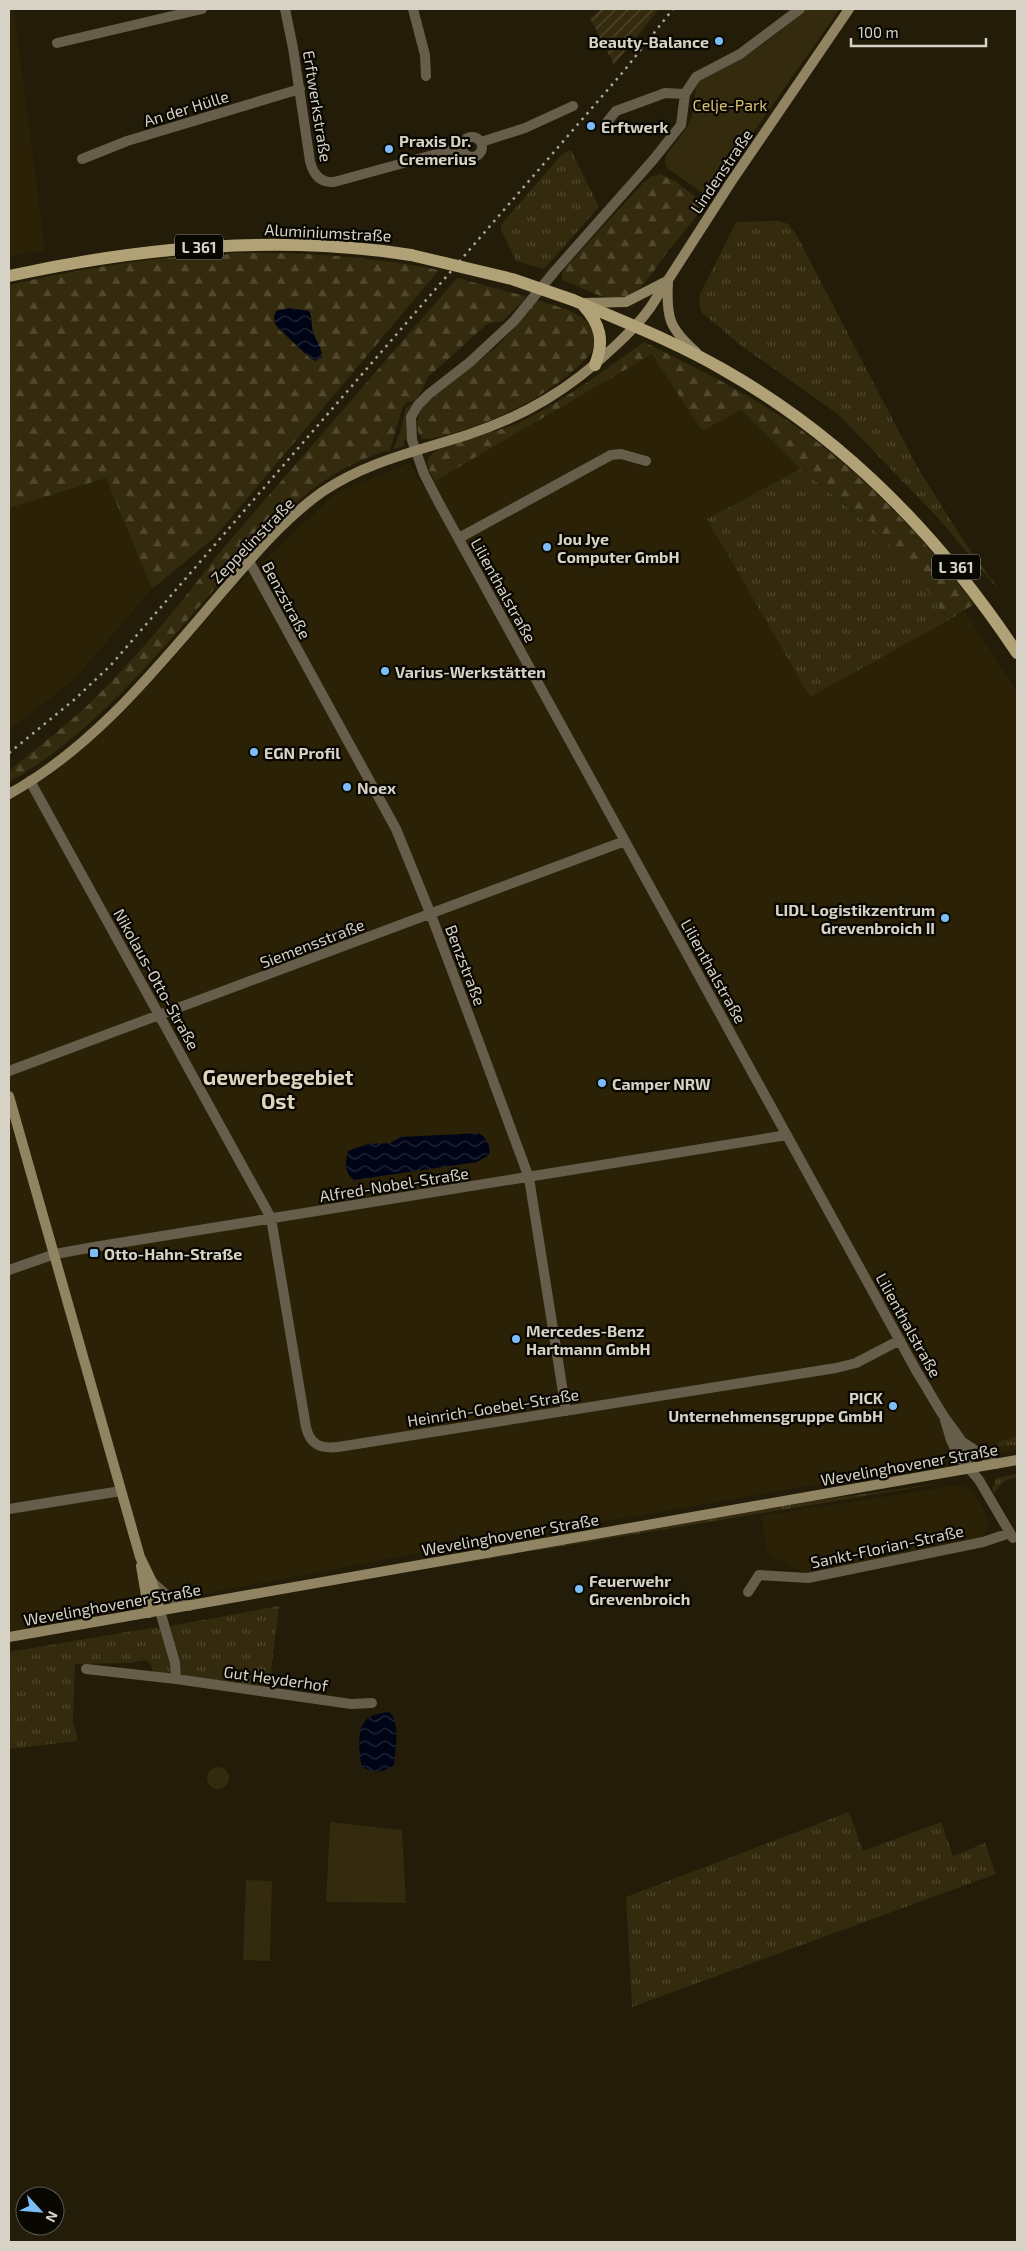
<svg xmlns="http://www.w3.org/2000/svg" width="1026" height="2251" viewBox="0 0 1026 2251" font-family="'Exo 2',sans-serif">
<defs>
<pattern id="grass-tufts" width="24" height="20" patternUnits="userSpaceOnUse" patternTransform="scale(1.25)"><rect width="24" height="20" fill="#342a0d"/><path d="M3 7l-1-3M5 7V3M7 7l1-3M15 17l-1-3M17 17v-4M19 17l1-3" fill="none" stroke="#51482f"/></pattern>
<pattern id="forest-firs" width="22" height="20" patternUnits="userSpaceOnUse" patternTransform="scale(1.25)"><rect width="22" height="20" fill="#342a0d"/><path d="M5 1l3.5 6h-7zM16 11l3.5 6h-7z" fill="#51482f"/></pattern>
<pattern id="garden-furrows" width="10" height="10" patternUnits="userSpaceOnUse" patternTransform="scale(1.25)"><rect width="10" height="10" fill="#342a0d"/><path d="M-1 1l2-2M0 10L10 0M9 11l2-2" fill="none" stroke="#51482f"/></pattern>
<pattern id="water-waves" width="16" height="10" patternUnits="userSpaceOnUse" patternTransform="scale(1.25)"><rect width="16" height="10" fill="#000417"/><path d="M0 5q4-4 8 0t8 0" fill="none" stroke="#242837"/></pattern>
</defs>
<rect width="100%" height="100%" fill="#221c08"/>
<!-- built -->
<path fill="#2b2107" d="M 14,10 L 45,250 L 9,257 L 9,11 Z
M 652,354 L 702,431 L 740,410 L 800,469 L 707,519 L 810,697 L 965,611 L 1017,691 L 1017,1450 L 398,1557 L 9,1631 L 9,800 L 46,778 L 122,713 L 165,668 L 224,598 L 336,493 L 409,463 L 423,487 Z
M 106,478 L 152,589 L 74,680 L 9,730 L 9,508 Z
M 958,1485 L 969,1488 L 976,1495 L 988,1519 L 988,1529 L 978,1539 L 807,1574 L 768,1555 L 761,1516 Z"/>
<!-- grass -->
<path fill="url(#grass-tufts)" d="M 571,150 L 599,207 L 544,269 L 516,261 L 501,230 L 501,225 L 562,154 Z
M 778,221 L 788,224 L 796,234 L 918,468 L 967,546 L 1003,595 L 938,518 L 839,415 L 739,344 L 701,312 L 699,296 L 736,222 Z
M 413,403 L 406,416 L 407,440 L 403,441 L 405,446 L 393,449 L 400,433 L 406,408 Z
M 800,469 C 841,501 882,533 915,573 C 927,588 938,604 949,620 L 810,697 L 707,519 Z
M 1017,1436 L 1017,1445 L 997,1446 L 996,1443 Z
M 1017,1474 L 1017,1477 L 1004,1481 L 994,1493 L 992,1488 L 997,1478 Z
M 949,1482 L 535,1551 L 534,1550 L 806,1502 Z
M 513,1553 L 513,1555 L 401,1573 Z
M 279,1606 L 269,1687 L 181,1675 L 170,1626 Z
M 156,1627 L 160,1628 L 171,1669 L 169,1673 L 153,1674 L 151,1666 L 147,1660 L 129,1663 L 75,1664 L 73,1720 L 78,1741 L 9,1749 L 9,1652 Z
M 849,1812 L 863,1851 L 941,1822 L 953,1856 L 985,1843 L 996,1874 L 632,2007 L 626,1897 Z"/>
<!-- forest -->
<path fill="url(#forest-firs)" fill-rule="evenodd" d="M 660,174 L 675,181 L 705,204 C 693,221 681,236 667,252 C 653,270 639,302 611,298 C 595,296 579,286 564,281 L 562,279 L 562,273 L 566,267 L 644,182 L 652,176 Z
M 229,253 C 300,252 369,256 439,270 L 214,538 L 152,589 L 106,478 L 9,508 L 9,285 C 60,273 112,264 164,258 C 190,255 202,265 229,253 ZM 274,316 L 312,324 L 310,358 L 279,330 L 275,324 Z
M 457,278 L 525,296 L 524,300 L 503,321 L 487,324 L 428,377 L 419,396 L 415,400 L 406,403 L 402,409 L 390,450 C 316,471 275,522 225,577 C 160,651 96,733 9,782 L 9,771 C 36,748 66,726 91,702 C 138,656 180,605 219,553 Z
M 537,300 C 564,309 603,315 592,352 C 558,390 512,414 464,430 C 451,434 436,439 422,439 C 414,427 417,416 424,405 L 495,348 L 512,331 Z
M 644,342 C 697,368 749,394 797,427 C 865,475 924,538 974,604 L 949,620 L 915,573 L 887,543 L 850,508 L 800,469 L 741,410 L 702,431 L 652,354 L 435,481 C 430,474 423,461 432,454 C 448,440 496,433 518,423 C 563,402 604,370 644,342 Z"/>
<!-- park -->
<path fill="#342a0d" d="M 806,9 L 840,9 L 708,197 L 667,168 C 663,159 666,154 672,147 C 681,136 690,125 693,111 C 696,97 693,90 700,77 C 739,63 776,37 806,9 Z
M207 1778a11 11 0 1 1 22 0a11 11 0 1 1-22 0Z
M 330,1822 L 402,1830 L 406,1903 L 326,1902 Z
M 246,1880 L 272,1881 L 270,1961 L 243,1960 Z"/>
<!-- garden -->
<path fill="url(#garden-furrows)" d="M 601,9 L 659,9 L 614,65 L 590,18 Z"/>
<!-- water -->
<path fill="url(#water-waves)" d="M 290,308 L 309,311 C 313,318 311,325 313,332 C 316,341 322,348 322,357 L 315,361 L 310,358 L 275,324 L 274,316 L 276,311 Z
M 479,1133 C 487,1138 491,1146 489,1155 L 477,1162 L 354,1180 C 344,1173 345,1162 348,1151 L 368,1144 L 390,1143 L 401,1137 Z
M 389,1712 C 401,1723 395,1749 394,1765 C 382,1773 375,1773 362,1767 C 359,1753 355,1725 370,1717 C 376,1714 383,1713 389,1712 Z"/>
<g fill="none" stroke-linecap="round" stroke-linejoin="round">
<!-- street -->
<path stroke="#665e4a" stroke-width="10" d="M 285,9 L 293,48 L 310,161 C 313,174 320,183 334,182 L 462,147
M 413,9 L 425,55 L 426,76
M 57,43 L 202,9
M 685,94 L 681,125 L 653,160 L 554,272 L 514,321 L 470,362 L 429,394 L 418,405 L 411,417 L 412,440 L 424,474 L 439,503 L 917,1372 C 926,1386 934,1401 943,1415 C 956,1434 969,1446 971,1469
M 607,122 L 616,111 L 665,93 L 685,94 L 696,77 L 740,54 L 800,9
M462 147a10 10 0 1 1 20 0a10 10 0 1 1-20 0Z
M 481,142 L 525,128 L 573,106
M 82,159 L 127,141 L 300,89
M 459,538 L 611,455 L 621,454 L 646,461
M 249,561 L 396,829 L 431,915 L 477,1037 L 529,1178 L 566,1411
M 30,781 L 271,1218 L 306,1427 C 310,1445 321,1449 338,1447 L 836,1368 L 856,1363 L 900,1340
M 9,1071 L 625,841
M 9,1270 L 55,1254 L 94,1247 L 787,1135
M 945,1420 L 951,1440 L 959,1457 L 979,1480 L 1013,1538
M 964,1443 L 996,1464
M 9,1509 L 121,1491
M 152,1582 L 170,1598 L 189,1606
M 748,1592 L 759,1575 L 808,1578 L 983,1542 L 1010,1533
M 160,1611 L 175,1663 L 176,1679 L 351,1704 L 372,1703
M 86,1669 L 176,1679"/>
<!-- secondary -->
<path stroke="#908463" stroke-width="10" d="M 668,282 C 666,318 669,328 696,352
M 584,303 L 626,302 L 667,281
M 9,794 C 96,746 159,665 223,591 C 253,556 284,519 322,492 C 366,462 417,451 467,435 C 525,416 570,389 614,347 C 627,335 640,322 650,308 L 731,182 L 849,9
M 9,1096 L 140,1557 L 152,1582 L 160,1611
M 141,1566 L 149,1613
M 9,1637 L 1017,1460"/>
<!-- primary -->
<path stroke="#b1a177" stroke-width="12" d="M 9,276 C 141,247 277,234 411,255
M 573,300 C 624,322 676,342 724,370 C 846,439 940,537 1017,653
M 583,305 C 600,324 605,340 595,365"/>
<!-- rail -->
<path stroke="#aaa597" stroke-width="2.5" stroke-dasharray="2.5 5" stroke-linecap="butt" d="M 9,753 L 75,699 L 111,665 L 623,72 L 673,9"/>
<!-- primary-bridge -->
<path stroke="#b1a177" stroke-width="12" d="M 411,255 L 512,279 L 573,300"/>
</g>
<!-- markers -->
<g fill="#7cbef9" stroke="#090702" stroke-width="2">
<circle cx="719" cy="41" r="5"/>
<circle cx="591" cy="126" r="5"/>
<circle cx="389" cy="149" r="5"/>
<circle cx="547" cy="547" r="5"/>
<circle cx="385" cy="671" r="5"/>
<circle cx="254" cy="752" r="5"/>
<circle cx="347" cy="787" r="5"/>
<circle cx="945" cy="918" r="5"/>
<circle cx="602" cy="1083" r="5"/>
<rect x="89" y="1248" width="10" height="10" rx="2.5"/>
<circle cx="516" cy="1339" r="5"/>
<circle cx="893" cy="1406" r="5"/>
<circle cx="579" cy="1589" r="5"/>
</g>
<g text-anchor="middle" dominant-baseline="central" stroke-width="4.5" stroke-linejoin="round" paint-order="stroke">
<!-- shield labels -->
<g fill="#090702" stroke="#99958b" stroke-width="1">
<rect x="175" y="234.5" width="48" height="25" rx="4"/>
<rect x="932" y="554.5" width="48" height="25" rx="4"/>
</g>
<g font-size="15" font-weight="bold" fill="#d7d2c6">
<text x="199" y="247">L 361</text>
<text x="956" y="567">L 361</text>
</g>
<!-- poi labels -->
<g font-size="16" font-weight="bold" fill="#d7d2c6" stroke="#090702" text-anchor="start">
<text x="709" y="41" text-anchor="end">Beauty-Balance</text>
<text x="601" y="126">Erftwerk</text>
<text x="399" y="140">Praxis Dr.<tspan x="399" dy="18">Cremerius</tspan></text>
<text x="557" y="538">Jou Jye<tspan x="557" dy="18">Computer GmbH</tspan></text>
<text x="395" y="671">Varius-Werkstätten</text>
<text x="264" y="752">EGN Profil</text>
<text x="357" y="787">Noex</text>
<text x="935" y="909" text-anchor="end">LIDL Logistikzentrum<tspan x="935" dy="18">Grevenbroich II</tspan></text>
<text x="612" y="1083">Camper NRW</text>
<text x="104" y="1253">Otto-Hahn-Straße</text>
<text x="526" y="1330">Mercedes-Benz<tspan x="526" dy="18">Hartmann GmbH</tspan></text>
<text x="883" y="1397" text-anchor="end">PICK<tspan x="883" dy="18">Unternehmensgruppe GmbH</tspan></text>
<text x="589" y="1580">Feuerwehr<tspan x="589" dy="18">Grevenbroich</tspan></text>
</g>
<!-- park labels -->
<g font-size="16" fill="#dbbe71" stroke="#090702">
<text x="730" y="104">Celje-Park</text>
</g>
<!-- street labels -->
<g font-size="16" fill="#d7d2c6" stroke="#090702">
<text transform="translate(318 106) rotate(81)">Erftwerkstraße</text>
<text transform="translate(186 108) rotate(-17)">An der Hülle</text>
<text transform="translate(721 171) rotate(-56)">Lindenstraße</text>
<text transform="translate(328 232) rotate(3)">Aluminiumstraße</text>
<text transform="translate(252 540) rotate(-46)">Zeppelinstraße</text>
<text transform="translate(504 590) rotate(61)">Lilienthalstraße</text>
<text transform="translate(287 600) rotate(62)">Benzstraße</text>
<text transform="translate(312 943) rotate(-21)">Siemensstraße</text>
<text transform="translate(466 965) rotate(69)">Benzstraße</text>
<text transform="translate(714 971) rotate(61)">Lilienthalstraße</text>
<text transform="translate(157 979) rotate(61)">Nikolaus-Otto-Straße</text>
<text transform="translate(394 1184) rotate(-9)">Alfred-Nobel-Straße</text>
<text transform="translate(909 1325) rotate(61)">Lilienthalstraße</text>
<text transform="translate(493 1407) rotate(-9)">Heinrich-Goebel-Straße</text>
<text transform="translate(909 1464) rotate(-10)">Wevelinghovener Straße</text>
<text transform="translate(510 1534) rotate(-10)">Wevelinghovener Straße</text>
<text transform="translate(887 1546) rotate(-12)">Sankt-Florian-Straße</text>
<text transform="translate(112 1604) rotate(-10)">Wevelinghovener Straße</text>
<text transform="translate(276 1678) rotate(8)">Gut Heyderhof</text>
</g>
<!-- district labels -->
<g font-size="21" font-weight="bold" fill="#ddd4bd" stroke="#090702">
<text x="278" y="1076">Gewerbegebiet<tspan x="278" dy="24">Ost</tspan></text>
</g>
</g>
<!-- border -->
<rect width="1026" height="2251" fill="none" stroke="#d7d2c6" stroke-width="20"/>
<!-- north arrow -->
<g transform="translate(40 2211) rotate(116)"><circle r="24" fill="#090702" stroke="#5b5850"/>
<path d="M0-4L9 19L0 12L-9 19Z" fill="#7cbef9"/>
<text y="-8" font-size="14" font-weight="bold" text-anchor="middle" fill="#d7d2c6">N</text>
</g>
<!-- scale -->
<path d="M851 38v8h135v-8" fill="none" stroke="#d7d2c6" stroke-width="2.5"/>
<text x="858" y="38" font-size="15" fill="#d7d2c6" stroke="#090702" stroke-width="4" paint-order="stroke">100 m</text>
</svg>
